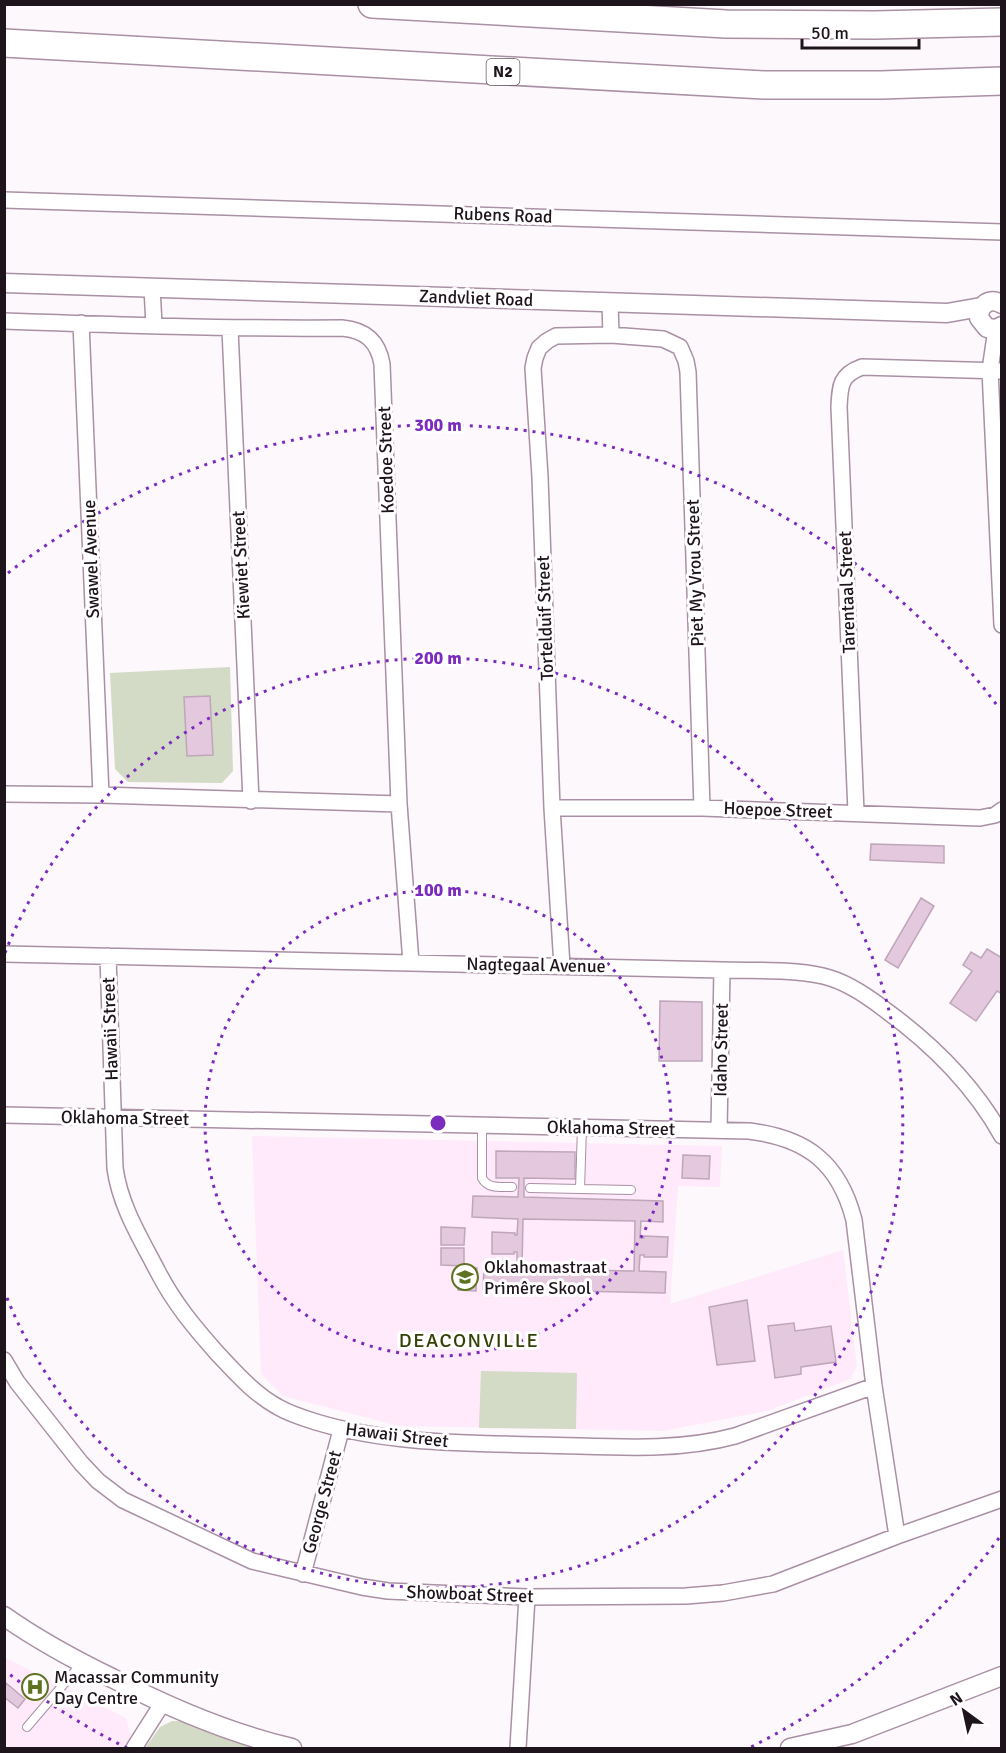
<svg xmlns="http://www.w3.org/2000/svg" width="1006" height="1753" viewBox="0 0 1006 1753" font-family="Signika,sans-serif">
<rect width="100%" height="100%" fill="#fdf8fc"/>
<!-- built -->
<path fill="#feeafa" d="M 252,1136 L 722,1146 L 720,1187 L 678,1186 L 670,1304 L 843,1250 L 857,1366 L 850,1379 L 767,1411 L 663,1431 L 399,1426 L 283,1396 L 261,1374 Z
M 4,1657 L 126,1718 L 131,1736 L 122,1748 L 5,1748 Z"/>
<!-- green -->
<path fill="#d3dac5" d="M 230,667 L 233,771 L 222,783 L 128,782 L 115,769 L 110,673 Z
M 481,1371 L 577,1373 L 576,1429 L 479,1428 Z
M 172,1721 L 179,1721 L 262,1748 L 145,1748 L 160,1727 Z"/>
<!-- building -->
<path fill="#e4c8de" stroke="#bfa6ba" stroke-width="1.5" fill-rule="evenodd" d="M 210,696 L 213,755 L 187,756 L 184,697 Z
M 871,844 L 944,846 L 944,863 L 870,860 Z
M 921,898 L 934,906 L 898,968 L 885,960 Z
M 987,949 L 1002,958 L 1002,994 L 997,991 L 976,1021 L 950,1003 L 972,971 L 963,965 L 971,952 L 981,958 Z
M 660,1001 L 702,1002 L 702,1061 L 659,1061 Z
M 496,1151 L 575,1152 L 575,1179 L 524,1178 L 524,1197 L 663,1201 L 663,1222 L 641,1221 L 640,1238 L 644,1238 L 644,1236 L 668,1237 L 667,1257 L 644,1257 L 644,1255 L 640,1255 L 639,1271 L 666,1272 L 665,1293 L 483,1289 L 484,1268 L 517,1269 L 517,1252 L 514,1252 L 514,1254 L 492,1254 L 492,1232 L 515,1233 L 515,1235 L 517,1235 L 518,1219 L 472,1217 L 473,1196 L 518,1197 L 519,1178 L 496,1178 ZM 523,1219 L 635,1221 L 634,1271 L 522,1269 Z
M 683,1155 L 710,1156 L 709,1179 L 682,1178 Z
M 441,1227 L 465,1228 L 464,1245 L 441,1245 Z
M 441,1248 L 464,1248 L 464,1266 L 441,1265 Z
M 458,1268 L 477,1268 L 476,1291 L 458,1290 Z
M 747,1300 L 755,1361 L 717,1365 L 709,1307 Z
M 794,1323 L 795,1331 L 831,1326 L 836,1362 L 801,1367 L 801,1374 L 775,1378 L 768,1326 Z
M 6,1683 L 25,1699 L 18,1708 L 4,1697 Z"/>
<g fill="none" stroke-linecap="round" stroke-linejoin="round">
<defs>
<path id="service" d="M 482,1126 L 482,1178 C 488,1189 500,1187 512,1187
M 530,1188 L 631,1190
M 580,1189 L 582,1128
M 27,1727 L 81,1664"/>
<path id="minor" d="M 4,200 L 1002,232
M 152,288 L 154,325
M 610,303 L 611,335
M 4,321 C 117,325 230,329 342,328 C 365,330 378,341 382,364 L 399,804 L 411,963
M 81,323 L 101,795
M 230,329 L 251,801
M 996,329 L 990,370 L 1002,625
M 4,794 L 101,795 L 399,804
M 552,808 L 702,808 L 980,818 L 995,815 L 1002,810
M 856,812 L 839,407 C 840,386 840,375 862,367 L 1002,371
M 4,954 L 722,970 C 756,971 791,969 823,976 C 845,981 866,995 884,1009 C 931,1043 973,1084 1002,1136
M 108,956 L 115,1168 C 120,1206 141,1239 158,1272 C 174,1303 194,1327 217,1353 C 235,1372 254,1394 278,1407 C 290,1414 303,1418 316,1422 C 389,1444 465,1443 541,1445 C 605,1446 672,1453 735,1436 L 874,1386
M 562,966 L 552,808 L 540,477 L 533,368 L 535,358 L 539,348 L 547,341 L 556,336 L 611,335 L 663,339 L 680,347 L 686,361 L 688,372 L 702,808
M 4,1115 L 749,1131 C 806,1138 839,1162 854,1220 L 874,1386 L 897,1536
M 719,1130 L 722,970
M 4,1360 L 17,1382 L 81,1463 L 98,1481 L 123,1500 L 252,1561 L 362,1587 L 388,1591 L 527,1597 L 686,1596 L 723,1593 L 773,1584 L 897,1536 L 1002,1499
M 303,1574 L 341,1430
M 134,1748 L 162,1704
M 518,1748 L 527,1597"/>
<path id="tertiary" d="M 4,283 L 947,313 L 981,307
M 1002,304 C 989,297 979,305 979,318 L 987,328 L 996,329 L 1002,326
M 4,1616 C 38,1640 75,1660 112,1678 C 170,1708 228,1733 292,1748
M 790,1748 L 852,1734 L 1002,1676"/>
<path id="motorway" d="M 372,4 L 726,24 L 875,25 L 1002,22
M 4,43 L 764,85 L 881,85 L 1002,81"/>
</defs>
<!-- service casing -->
<use href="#service" stroke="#a990a4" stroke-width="10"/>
<!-- minor casing -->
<use href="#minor" stroke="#a990a4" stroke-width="18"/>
<!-- tertiary casing -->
<use href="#tertiary" stroke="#a990a4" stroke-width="21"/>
<!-- motorway casing -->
<use href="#motorway" stroke="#a990a4" stroke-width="30"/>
<!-- service -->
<use href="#service" stroke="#fff" stroke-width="8"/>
<!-- minor -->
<use href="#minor" stroke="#fff" stroke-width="15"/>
<!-- tertiary -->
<use href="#tertiary" stroke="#fff" stroke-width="18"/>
<!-- motorway -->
<use href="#motorway" stroke="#fff" stroke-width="27"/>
</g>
<!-- distance rings -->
<g fill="none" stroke="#7b2cbf" stroke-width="3" stroke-dasharray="3 6">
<circle cx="438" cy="1123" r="233"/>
<path d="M5 953A465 465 0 1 1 5 1293"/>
<path d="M999 1538A698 698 0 0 1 749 1748M127 1748A698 698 0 0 1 8 1673M8 573A698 698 0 0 1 999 708"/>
</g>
<!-- icons -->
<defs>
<symbol id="school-ring" viewBox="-11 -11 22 22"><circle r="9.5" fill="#fff" stroke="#5f7220" stroke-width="1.5"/><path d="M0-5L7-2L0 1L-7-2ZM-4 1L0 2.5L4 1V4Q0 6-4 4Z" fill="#5f7220"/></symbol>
<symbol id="hospital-ring" viewBox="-11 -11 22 22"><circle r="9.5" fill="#fff" stroke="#5f7220" stroke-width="1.5"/><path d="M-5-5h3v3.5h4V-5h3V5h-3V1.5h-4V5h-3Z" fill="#5f7220"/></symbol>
</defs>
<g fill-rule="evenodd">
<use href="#school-ring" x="450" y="1262" width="30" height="30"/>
<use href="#hospital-ring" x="20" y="1672" width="30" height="30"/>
</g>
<g text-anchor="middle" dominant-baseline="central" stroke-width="6" stroke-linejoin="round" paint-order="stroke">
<!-- shield labels -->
<rect fill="#fff" stroke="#625b60" stroke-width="1.5" x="486.5" y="59" width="33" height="26" rx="4.5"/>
<g font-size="16" font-weight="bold" fill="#1e151c">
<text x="503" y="72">N2</text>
</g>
<!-- street labels -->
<g font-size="18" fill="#1e151c" stroke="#fff">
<text transform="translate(503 215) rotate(2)">Rubens Road</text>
<text transform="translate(476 298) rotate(2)">Zandvliet Road</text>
<text transform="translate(386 460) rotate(-92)">Koedoe Street</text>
<text transform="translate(91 559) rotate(-92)">Swawel Avenue</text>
<text transform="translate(241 565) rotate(-93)">Kiewiet Street</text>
<text transform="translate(695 573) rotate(-92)">Piet My Vrou Street</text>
<text transform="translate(847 592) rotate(-92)">Tarentaal Street</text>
<text transform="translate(545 618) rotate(-92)">Tortelduif Street</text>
<text transform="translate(778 810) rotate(2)">Hoepoe Street</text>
<text transform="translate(536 965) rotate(1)">Nagtegaal Avenue</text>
<text transform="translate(110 1029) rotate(-92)">Hawaii Street</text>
<text transform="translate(721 1050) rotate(-89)">Idaho Street</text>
<text transform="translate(125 1118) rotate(1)">Oklahoma Street</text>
<text transform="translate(611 1128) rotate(1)">Oklahoma Street</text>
<text transform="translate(397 1435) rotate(7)">Hawaii Street</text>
<text transform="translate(322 1502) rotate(-75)">George Street</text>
<text transform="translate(470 1594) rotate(2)">Showboat Street</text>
</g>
<!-- poi labels -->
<g font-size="18" fill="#1e151c" stroke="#fff" text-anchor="start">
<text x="484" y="1267">Oklahomastraat<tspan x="484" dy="21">Primêre Skool</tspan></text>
<text x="54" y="1677">Macassar Community<tspan x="54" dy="21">Day Centre</tspan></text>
</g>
<!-- neighbourhood labels -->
<g font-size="20" letter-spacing="1.5" fill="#344005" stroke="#fff">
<text x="469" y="1340">DEACONVILLE</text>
</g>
</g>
<circle cx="438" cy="1123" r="9" fill="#7b2cbf" stroke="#fff" stroke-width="3"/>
<g font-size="18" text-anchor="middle" font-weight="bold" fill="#7b2cbf" stroke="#fff" stroke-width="6" stroke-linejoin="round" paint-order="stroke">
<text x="438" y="431">300 m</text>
<text x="438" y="664">200 m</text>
<text x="438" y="896">100 m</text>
</g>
<!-- border -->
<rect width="1006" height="1753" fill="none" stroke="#1e151c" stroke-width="12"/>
<!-- north arrow -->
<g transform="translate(964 1711) rotate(327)" stroke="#ffffff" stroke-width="4.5" paint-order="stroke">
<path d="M0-4.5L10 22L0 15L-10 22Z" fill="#1e151c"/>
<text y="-9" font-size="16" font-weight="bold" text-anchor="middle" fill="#1e151c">N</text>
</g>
<!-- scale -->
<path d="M802 39v9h117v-9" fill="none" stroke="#1e151c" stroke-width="3"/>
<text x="811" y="39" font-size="18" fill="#1e151c" stroke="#ffffff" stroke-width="4.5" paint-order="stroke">50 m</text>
</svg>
